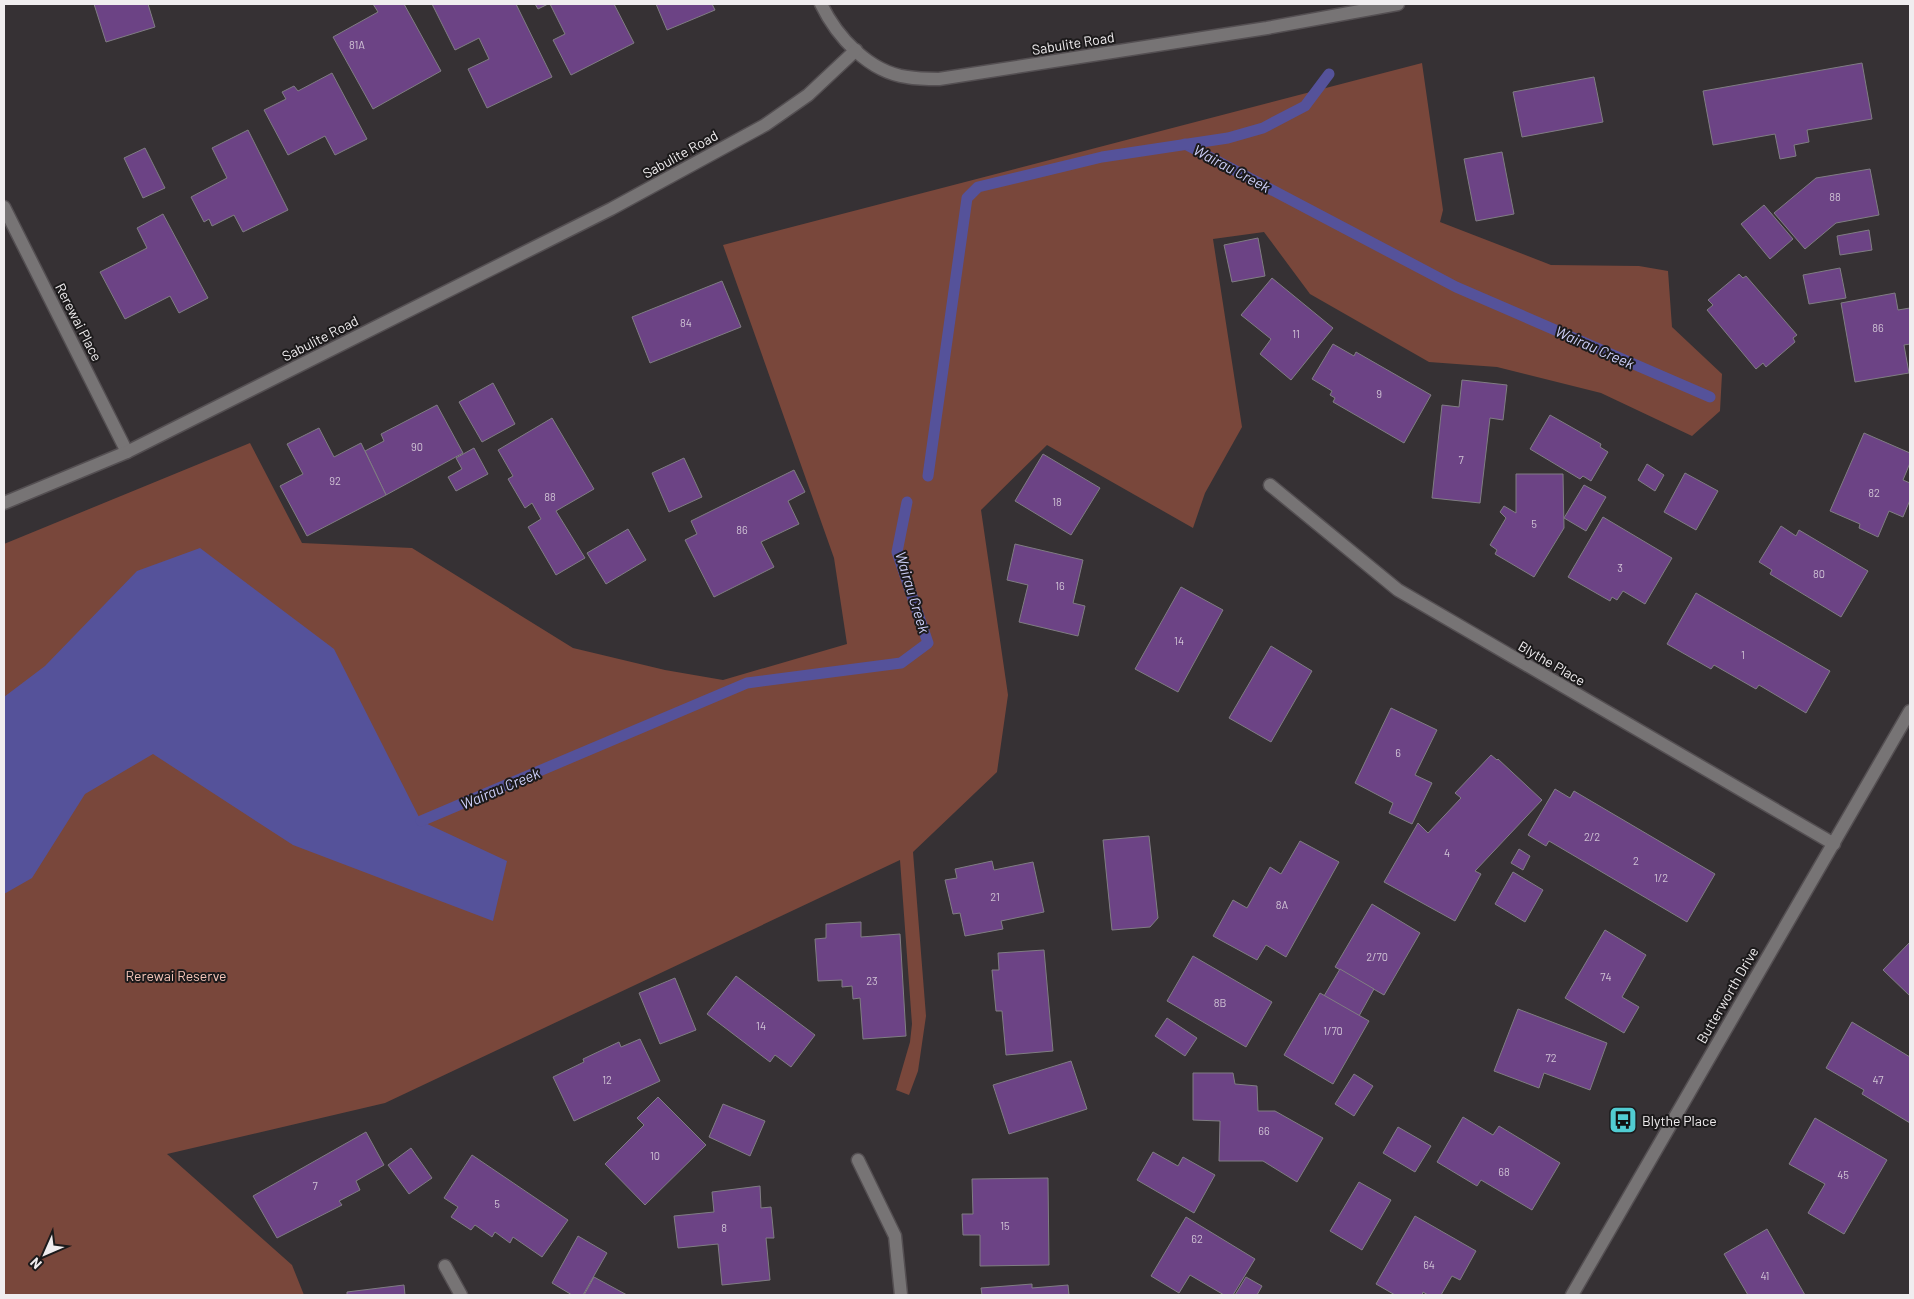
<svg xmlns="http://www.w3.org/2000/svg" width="1914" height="1299" viewBox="0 0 1914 1299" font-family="Barlow,sans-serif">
  <rect width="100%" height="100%" fill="#363134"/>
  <!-- green -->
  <polygon fill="#79473b" points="1422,63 1443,210 1440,222 1551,265 1639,266 1668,271 1672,327 1722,374 1720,411 1692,436 1601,393 1497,367 1429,362 1310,294 1264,232 1213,239 1242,427 1205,493 1193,528 1047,445 981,510 1008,695 997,772 913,852 926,1016 918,1071 909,1095 896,1090 910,1042 912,1024 900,860 385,1103 167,1154 292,1265 304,1295 4,1295 4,544 250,443 302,543 412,548 573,648 665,670 723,680 847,644 834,558 723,245"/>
  <!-- water -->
  <polygon fill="#55529a" points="200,548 334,649 421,821 507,861 493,921 293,845 153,754 85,794 32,878 4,894 4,697 45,666 137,571"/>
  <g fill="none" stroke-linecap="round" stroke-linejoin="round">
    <!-- stream -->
    <g stroke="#55529a" stroke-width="11">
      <polyline points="1185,144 1456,287 1710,397"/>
      <polyline points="928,476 967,198 978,187 1102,157 1228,138 1263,128 1305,106 1329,74"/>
      <polyline points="421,821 747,683 901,663 928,643 897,552 907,502"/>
    </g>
  </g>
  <!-- building -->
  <g fill="#6c4385" stroke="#807d83">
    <polygon points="94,4 148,4 155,27 106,42"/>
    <polygon points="373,4 404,4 441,71 373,109 333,37 378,12"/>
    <polygon points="432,4 516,4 552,77 487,108 468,69 489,59 479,38 455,50"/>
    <polygon points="535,4 548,4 538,9"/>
    <polygon points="550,4 614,4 634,43 571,75 553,40 565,34"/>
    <polygon points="656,4 712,4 715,10 667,30"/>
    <polygon points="1862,63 1872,119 1807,130 1809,142 1794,145 1796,156 1780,159 1775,134 1713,145 1703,91"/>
    <polygon points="332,73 367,139 335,155 325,136 288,155 264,110 286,99 282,92 294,86 298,91"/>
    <polygon points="1594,77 1603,122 1522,137 1513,92"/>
    <polygon points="248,130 288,210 243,232 234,215 212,226 209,219 204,222 191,197 227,178 212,148"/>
    <polygon points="145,148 165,188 143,198 124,158"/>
    <polygon points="1502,152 1514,214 1476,221 1464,159"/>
    <polygon points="1870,169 1879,215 1836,223 1805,249 1774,213 1816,178"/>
    <polygon points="1764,205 1793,239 1770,259 1741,224"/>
    <polygon points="163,214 208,298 179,313 170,296 125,319 100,272 147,248 137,228"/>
    <polygon points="1869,230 1872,250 1840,255 1837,236"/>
    <polygon points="1258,238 1265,276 1232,282 1224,245"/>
    <polygon points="1840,268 1846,298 1809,304 1803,275"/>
    <polygon points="1739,274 1743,278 1746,276 1797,335 1793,338 1795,342 1766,367 1763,363 1756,369 1707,310 1713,305 1708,300"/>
    <polygon points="1272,278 1333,328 1291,380 1260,354 1271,339 1241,315"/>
    <polygon points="722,281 741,327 650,363 632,317"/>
    <polygon points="1895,293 1898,310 1910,308 1910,344 1904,345 1909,373 1855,382 1841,303"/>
    <polygon points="1333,344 1354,356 1356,352 1431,395 1404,443 1333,402 1335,398 1330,395 1332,391 1312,379"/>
    <polygon points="1462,380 1507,385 1503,420 1490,418 1480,503 1432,498 1442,405 1459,407"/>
    <polygon points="493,383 515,424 482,442 459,402"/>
    <polygon points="437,405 463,453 386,495 365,451 384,441 381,434"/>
    <polygon points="1550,415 1601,444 1600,447 1608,452 1591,481 1583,476 1580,479 1530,449"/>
    <polygon points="552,418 594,489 556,511 585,558 556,575 528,527 541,519 532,503 525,508 508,479 513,476 498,450"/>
    <polygon points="319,428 334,457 361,443 386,495 307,536 280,486 303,474 287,444"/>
    <polygon points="1864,433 1910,453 1910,463 1903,480 1910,483 1910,500 1903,517 1889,511 1878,537 1859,528 1860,524 1830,511"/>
    <polygon points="474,448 488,474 456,491 448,477 462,469 456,458"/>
    <polygon points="1043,454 1100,488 1071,535 1015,501"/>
    <polygon points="684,458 702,497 669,512 652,473"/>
    <polygon points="1647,464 1664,475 1655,491 1638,480"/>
    <polygon points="794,470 805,492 788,501 799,524 761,542 774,567 714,597 685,540 697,534 691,521"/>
    <polygon points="1685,473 1718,491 1696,530 1664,512"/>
    <polygon points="1516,474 1563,474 1564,528 1534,577 1495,554 1497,550 1490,545 1506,518 1500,512 1504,506 1516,513"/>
    <polygon points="1584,485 1606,497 1586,531 1564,518"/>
    <polygon points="1603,517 1672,558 1645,604 1623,591 1617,600 1612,597 1610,601 1568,577"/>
    <polygon points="1781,526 1796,536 1799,530 1868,571 1841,617 1770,574 1772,570 1759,562"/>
    <polygon points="628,529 646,560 606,584 587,553"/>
    <polygon points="1015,544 1083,560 1073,603 1085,606 1078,636 1019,622 1028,585 1007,580"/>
    <polygon points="1181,587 1223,610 1178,692 1135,669"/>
    <polygon points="1696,593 1830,671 1806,713 1759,685 1756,689 1714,665 1711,669 1667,644"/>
    <polygon points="1271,646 1312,671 1271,742 1229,718"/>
    <polygon points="1391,708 1437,730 1415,775 1432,783 1412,824 1389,813 1393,803 1355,783"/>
    <polygon points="1491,755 1497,760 1498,759 1542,800 1475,871 1481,874 1455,921 1384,882 1418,823 1428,833 1461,798 1455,793"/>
    <polygon points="1555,789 1570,798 1574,791 1715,874 1687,922 1549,841 1546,846 1528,835"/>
    <polygon points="1149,836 1158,918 1150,927 1112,930 1103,840"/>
    <polygon points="1300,841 1339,862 1286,957 1266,945 1257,960 1213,936 1233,900 1247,908 1270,867 1281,874"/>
    <polygon points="1519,849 1530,856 1523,870 1511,863"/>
    <polygon points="992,861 994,870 1033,862 1044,912 1001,921 1003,929 965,936 960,913 953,914 945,880 957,878 955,869"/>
    <polygon points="1513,872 1543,890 1525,922 1495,904"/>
    <polygon points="1372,904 1420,933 1384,995 1335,967"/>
    <polygon points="861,922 861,937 900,934 906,1036 863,1039 860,998 853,999 852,986 842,987 842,980 818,981 815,939 826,938 826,924"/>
    <polygon points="1605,930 1646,955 1622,997 1639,1007 1624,1033 1565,998"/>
    <polygon points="1910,942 1910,996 1883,970"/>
    <polygon points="1044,950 1053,1051 1006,1055 1002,1011 996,1011 992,970 999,970 998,953"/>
    <polygon points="1193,956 1272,1002 1246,1047 1167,1001"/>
    <polygon points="1340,969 1374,989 1359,1016 1324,996"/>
    <polygon points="736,976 815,1035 791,1067 775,1055 770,1062 707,1014"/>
    <polygon points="675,978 696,1030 660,1044 639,993"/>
    <polygon points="1320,993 1369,1021 1333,1084 1284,1055"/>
    <polygon points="1518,1009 1607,1043 1590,1090 1544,1073 1539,1088 1494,1071"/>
    <polygon points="1167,1018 1197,1038 1185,1056 1155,1036"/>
    <polygon points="1852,1022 1910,1057 1910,1123 1862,1094 1864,1090 1826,1068"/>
    <polygon points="640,1039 660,1081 574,1121 553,1077 584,1062 583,1059 619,1042 621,1047"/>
    <polygon points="1071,1061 1087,1109 1009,1134 993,1085"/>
    <polygon points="1193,1073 1233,1073 1235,1084 1257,1086 1258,1111 1275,1111 1323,1138 1297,1182 1263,1161 1219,1161 1220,1121 1193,1120"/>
    <polygon points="1354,1074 1373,1086 1354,1116 1335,1104"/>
    <polygon points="658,1097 706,1145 645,1205 605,1164 644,1125 637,1118"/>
    <polygon points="723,1104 765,1121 750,1156 709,1137"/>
    <polygon points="1463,1117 1493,1135 1499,1126 1560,1163 1532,1210 1481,1180 1477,1186 1437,1162"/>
    <polygon points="1815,1118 1887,1160 1844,1234 1808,1213 1825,1184 1789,1164"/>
    <polygon points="1398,1127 1431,1146 1415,1172 1383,1153"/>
    <polygon points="366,1132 384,1165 356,1181 360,1190 339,1201 342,1205 277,1238 253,1196"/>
    <polygon points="411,1148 432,1178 409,1194 388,1165"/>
    <polygon points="1153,1152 1178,1166 1183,1157 1215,1175 1194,1213 1137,1180"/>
    <polygon points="472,1155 568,1220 542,1257 513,1237 510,1243 495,1232 492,1237 475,1225 471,1230 451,1217 458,1207 444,1198"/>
    <polygon points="1048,1178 1049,1265 980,1266 980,1235 963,1235 962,1214 973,1214 972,1179"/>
    <polygon points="1359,1182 1391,1200 1362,1250 1330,1231"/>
    <polygon points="760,1186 761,1208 771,1207 774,1238 766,1238 770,1280 722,1285 718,1244 678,1248 674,1216 714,1212 712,1192"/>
    <polygon points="1415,1216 1476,1251 1460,1280 1452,1276 1441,1295 1428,1295 1423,1292 1422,1295 1395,1295 1376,1284"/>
    <polygon points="1186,1217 1255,1259 1233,1295 1224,1295 1190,1275 1179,1293 1151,1276"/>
    <polygon points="1767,1229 1805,1295 1748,1295 1724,1254"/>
    <polygon points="578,1236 607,1253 583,1295 572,1295 552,1283"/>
    <polygon points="594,1277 627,1295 584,1295"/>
    <polygon points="1246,1277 1262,1286 1257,1295 1235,1295"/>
    <polygon points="1032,1284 1032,1288 1068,1285 1069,1295 982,1295 981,1288"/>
    <polygon points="404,1285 405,1295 347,1295 347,1292"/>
  </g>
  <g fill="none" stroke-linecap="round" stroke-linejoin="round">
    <defs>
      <g id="minor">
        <path d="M821,4C837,37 869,72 907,77C918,79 929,79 939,79L1267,28L1398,4"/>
        <polyline points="4,207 127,452"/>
        <polyline points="1270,485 1398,590 1834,844"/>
        <polyline points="4,503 127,452 611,209 765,125 808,95 856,50"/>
        <polyline points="858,1160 895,1236 901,1295"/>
        <polyline points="445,1266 461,1295"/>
        <polyline points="1572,1295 1910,711"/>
      </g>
    </defs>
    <!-- minor casing -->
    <use href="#minor" stroke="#544f52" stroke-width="15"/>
    <!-- minor -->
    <use href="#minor" stroke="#777475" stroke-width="12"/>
  </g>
  <!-- icons -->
  <defs>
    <symbol id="bus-square" viewBox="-11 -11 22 22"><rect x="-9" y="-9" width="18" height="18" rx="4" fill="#51ccd2" stroke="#1c1a1b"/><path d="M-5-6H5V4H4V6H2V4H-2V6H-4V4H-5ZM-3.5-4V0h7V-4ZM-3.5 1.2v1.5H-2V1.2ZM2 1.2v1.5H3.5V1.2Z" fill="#111"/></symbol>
  </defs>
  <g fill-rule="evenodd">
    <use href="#bus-square" x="1607" y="1104" width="32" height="32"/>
  </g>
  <g text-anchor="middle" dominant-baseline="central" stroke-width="4" stroke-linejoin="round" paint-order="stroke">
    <!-- number labels -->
    <g font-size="11" fill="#cfc2d4">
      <text x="357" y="44">81A</text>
      <text x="1835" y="196">88</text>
      <text x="686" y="322">84</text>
      <text x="1878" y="327">86</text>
      <text x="1296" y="333">11</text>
      <text x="1379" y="393">9</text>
      <text x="417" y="446">90</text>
      <text x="1461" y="459">7</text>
      <text x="335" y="480">92</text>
      <text x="1874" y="492">82</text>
      <text x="550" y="496">88</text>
      <text x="1057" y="501">18</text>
      <text x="1534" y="523">5</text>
      <text x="742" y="529">86</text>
      <text x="1620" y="567">3</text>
      <text x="1819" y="573">80</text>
      <text x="1060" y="585">16</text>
      <text x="1179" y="640">14</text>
      <text x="1743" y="654">1</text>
      <text x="1398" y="752">6</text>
      <text x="1592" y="836">2/2</text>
      <text x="1447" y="852">4</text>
      <text x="1636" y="860">2</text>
      <text x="1661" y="877">1/2</text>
      <text x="995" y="896">21</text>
      <text x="1282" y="904">8A</text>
      <text x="1377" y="956">2/70</text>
      <text x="1606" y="976">74</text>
      <text x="872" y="980">23</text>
      <text x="1220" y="1002">8B</text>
      <text x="761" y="1025">14</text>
      <text x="1333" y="1030">1/70</text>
      <text x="1551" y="1057">72</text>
      <text x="607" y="1079">12</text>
      <text x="1878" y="1079">47</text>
      <text x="1264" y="1130">66</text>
      <text x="655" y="1155">10</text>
      <text x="1504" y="1171">68</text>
      <text x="1843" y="1174">45</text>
      <text x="315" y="1185">7</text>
      <text x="497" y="1203">5</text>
      <text x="1005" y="1225">15</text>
      <text x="724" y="1227">8</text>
      <text x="1197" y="1238">62</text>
      <text x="1429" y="1264">64</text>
      <text x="1765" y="1275">41</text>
    </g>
    <!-- street labels -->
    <g font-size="14" fill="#f0edef" stroke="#1c1a1b">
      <text transform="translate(1073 43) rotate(-9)">Sabulite Road</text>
      <text transform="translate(680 154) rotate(-29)">Sabulite Road</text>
      <text transform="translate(79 322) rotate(63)">Rerewai Place</text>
      <text transform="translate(320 338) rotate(-27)">Sabulite Road</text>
      <text transform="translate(1552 663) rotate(30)">Blythe Place</text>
      <text transform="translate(1727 995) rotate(-60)">Butterworth Drive</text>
    </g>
    <!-- park labels -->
    <g font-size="14" fill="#f4c5b9" stroke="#1c1a1b">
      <text x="176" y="975">Rerewai Reserve</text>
    </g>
    <!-- poi labels -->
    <g font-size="14" fill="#f0edef" stroke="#1c1a1b" text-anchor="start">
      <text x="1642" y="1120">Blythe Place</text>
    </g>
    <!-- water labels -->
    <g font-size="15" font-style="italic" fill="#cccef7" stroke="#1c1a1b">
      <text transform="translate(1232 168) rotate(28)">Wairau Creek</text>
      <text transform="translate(1595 347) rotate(24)">Wairau Creek</text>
      <text transform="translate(913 592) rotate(73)">Wairau Creek</text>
      <text transform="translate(500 788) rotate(-23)">Wairau Creek</text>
    </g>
  </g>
  <!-- border -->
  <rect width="1914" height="1299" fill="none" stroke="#f0edef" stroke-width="10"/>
  <!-- north arrow -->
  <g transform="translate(45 1254) rotate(225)" stroke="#1c1a1b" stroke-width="4" paint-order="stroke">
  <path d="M0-4L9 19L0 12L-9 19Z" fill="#f0edef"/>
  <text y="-8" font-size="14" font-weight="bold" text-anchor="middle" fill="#f0edef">N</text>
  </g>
</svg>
